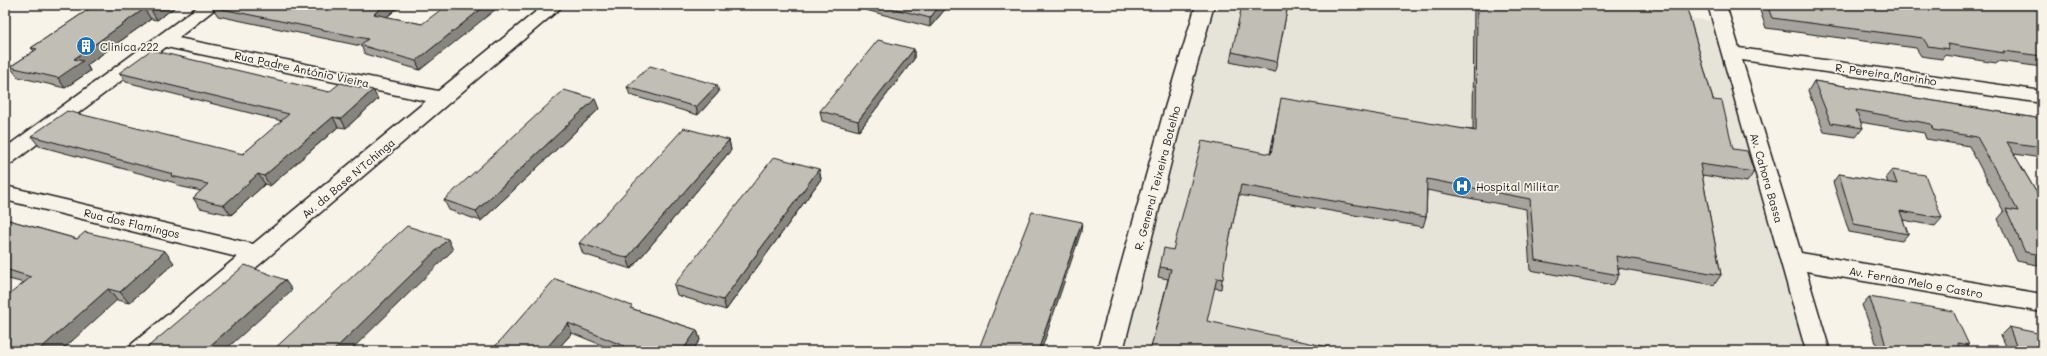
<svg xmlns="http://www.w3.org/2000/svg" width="2047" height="356" viewBox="0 0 2047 356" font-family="Mali,sans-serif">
  <rect width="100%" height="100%" fill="#f7f3e8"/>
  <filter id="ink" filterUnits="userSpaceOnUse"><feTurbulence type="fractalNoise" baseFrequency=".025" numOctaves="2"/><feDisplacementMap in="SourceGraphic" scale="8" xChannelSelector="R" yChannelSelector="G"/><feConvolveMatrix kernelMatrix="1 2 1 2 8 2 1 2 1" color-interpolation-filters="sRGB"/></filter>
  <g filter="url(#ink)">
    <!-- built -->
    <polygon fill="#e6e3d9" points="1213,5 1582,5 1712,21 1806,351 1119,351"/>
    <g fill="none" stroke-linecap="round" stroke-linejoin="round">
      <defs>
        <g id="street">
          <polygon points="200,5 220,5 178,38 438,91 544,5 564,5 158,351 129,351 132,344 237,257 5,200 5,186 253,244 426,101 166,47 12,163 5,165 5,148"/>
          <polygon points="1708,5 1726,5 1739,48 2042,91 2042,103 1742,60 1801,253 2042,294 2042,312 1806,271 1830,351 1806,351"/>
        </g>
        <polygon id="secondary" points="1196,5 1214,5 1184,111 1123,351 1097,351 1164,111"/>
      </defs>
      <!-- street casing -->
      <use href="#street" stroke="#1c1c1c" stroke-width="3"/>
      <!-- secondary casing -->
      <use href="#secondary" stroke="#1c1c1c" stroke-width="3"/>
      <!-- street -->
      <use href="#street" fill="#f7f3e8" fill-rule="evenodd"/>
      <!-- secondary -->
      <use href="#secondary" fill="#f7f3e8" fill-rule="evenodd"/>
    </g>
    <!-- wall -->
    <g fill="#a5a39c" stroke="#1c1c1c">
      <polygon points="95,5 178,5 157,20 151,19 87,65 90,71 65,88 18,77 10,67 34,51 31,48"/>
      <polygon points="215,5 401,5 387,17 422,24 420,70 365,54 361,46 218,16 212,7"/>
      <polygon points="847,5 948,5 948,6 930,27"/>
      <polygon points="1288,5 1275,72 1230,62 1232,52"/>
      <polygon points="1474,5 1686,5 1713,100 1733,149 1754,172 1747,182 1702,175 1721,275 1714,285 1618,268 1619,275 1613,285 1530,270 1526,209 1427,190 1426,217 1423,227 1239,195 1224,263 1221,289 1215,288 1150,351 1168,279 1158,277 1160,267 1173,250 1270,154 1279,108 1473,130"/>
      <polygon points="1758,5 2029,5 2042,7 2042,67 1998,61 1996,63 1945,55 1942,59 1921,56 1916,48 1766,28"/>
      <polygon points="914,49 914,59 859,131 822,121 820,111"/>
      <polygon points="119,73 329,92 378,99 346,128 338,127 270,186 265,184 231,215 200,208 193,198 201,191 178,186 176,183 39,146 31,136 243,154 282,121 126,82"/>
      <polygon points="1814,81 2042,119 2042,158 2014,154 2042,202 2042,266 2017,261 1998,219 2004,212 1969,146 1926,139 1924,133 1860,122 1863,128 1856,137 1824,132 1808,91"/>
      <polygon points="627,87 719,92 698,115 630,95"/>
      <polygon points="599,109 481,221 449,210 444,200"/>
      <polygon points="729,140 731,150 631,269 583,254 579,243"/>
      <polygon points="819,169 821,179 726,310 677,295 674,285"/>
      <polygon points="1892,170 1942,218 1935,226 1903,220 1908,234 1902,241 1849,232 1833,182 1839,174 1888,183 1886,177"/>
      <polygon points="5,219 77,239 174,263 129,303 117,300 24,283 5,278"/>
      <polygon points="555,279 633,309 697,330 700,340 692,351 616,351 572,333 556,351"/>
      <polygon points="1869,297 1969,345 1963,351 1878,351 1874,336 1862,305"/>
      <polygon points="2009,327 2042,351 2008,351 2001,335"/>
    </g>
    <!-- shaded-wall -->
    <g fill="#86857f" stroke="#1c1c1c">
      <polygon points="158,5 178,5 157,20 151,10"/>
      <polygon points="385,5 401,5 378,24 374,14"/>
      <polygon points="486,5 501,5 420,70 416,61"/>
      <polygon points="940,5 948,5 948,6 930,27 930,18"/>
      <polygon points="144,9 151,19 87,65 90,71 65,88 58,78 74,59"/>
      <polygon points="914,49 914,59 859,131 858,121"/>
      <polygon points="717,85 719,92 698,115 696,107"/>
      <polygon points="373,90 378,99 346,128 341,119"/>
      <polygon points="595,99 599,109 481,221 476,211"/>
      <polygon points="333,117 338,127 270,186 264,176"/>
      <polygon points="729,140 731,150 631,269 627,258"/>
      <polygon points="819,169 821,179 726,310 723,300"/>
      <polygon points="258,174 265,184 231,215 224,205"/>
      <polygon points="1082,222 1081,232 1041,351 1038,351"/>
      <polygon points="448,239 453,250 350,351 333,351"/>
      <polygon points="165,251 174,263 129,303 120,292"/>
      <polygon points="285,280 292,290 224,351 204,351"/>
      <polygon points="108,289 117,300 61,351 38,351"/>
      <polygon points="568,323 572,333 556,351 544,351"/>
      <polygon points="697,330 700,340 692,351 682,351"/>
    </g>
    <!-- building -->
    <g fill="#c0beb5" stroke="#1c1c1c">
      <polygon points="95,5 158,5 151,10 144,9 74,59 83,61 58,78 10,67 37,49 31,48"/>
      <polygon points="215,5 385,5 374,14 422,24 447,5 486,5 416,61 360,45 368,39 212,7"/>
      <polygon points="880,5 940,5 930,18"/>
      <polygon points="1242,5 1288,5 1277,62 1232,52"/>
      <polygon points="1477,5 1686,5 1713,100 1722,101 1733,149 1747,151 1754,172 1700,164 1721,275 1616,256 1619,275 1535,260 1530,199 1427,179 1426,217 1241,185 1225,260 1223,279 1217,278 1207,321 1347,351 1150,351 1171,269 1160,267 1164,248 1173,250 1202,141 1271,154 1281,98 1476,131"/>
      <polygon points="1767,5 2029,5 2042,7 2042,56 2003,51 2004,53 1947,44 1949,49 1928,46 1923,38 1772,18"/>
      <polygon points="878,40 914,49 858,121 820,111"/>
      <polygon points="151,50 329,92 340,83 373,90 341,119 333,117 264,176 258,174 224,205 193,198 208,184 171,176 173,174 31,136 67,111 243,154 289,114 119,73"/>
      <polygon points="650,66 717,85 696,107 627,87"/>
      <polygon points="1814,81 2042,119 2042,147 2007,142 2042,202 2042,255 2025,252 2006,209 2018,211 1977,137 1933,130 1931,124 1856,110 1863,128 1831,123"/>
      <polygon points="564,90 595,99 476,211 444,200"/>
      <polygon points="684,128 729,140 627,258 579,243"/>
      <polygon points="774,157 819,169 723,300 674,285"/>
      <polygon points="1892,170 1925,175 1942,218 1900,211 1908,234 1854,224 1839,174 1897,184"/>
      <polygon points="1032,212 1082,222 1038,351 978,351"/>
      <polygon points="5,219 77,239 85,232 165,251 120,292 108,289 38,351 5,351 5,298 31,277 5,269"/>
      <polygon points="407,226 448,239 333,351 272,351"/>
      <polygon points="245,265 285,280 204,351 143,351"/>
      <polygon points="555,279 603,295 632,306 630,308 697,330 682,351 619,351 624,346 568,323 544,351 491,351"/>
      <polygon points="1869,297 1953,311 1969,345 1958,343 1960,351 1887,351 1881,328"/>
      <polygon points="2009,327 2042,334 2042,351 2018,351"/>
    </g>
  </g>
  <!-- icons -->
  <defs>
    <symbol id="building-disc" viewBox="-11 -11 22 22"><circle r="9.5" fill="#1f6fb2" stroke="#f7f3e8"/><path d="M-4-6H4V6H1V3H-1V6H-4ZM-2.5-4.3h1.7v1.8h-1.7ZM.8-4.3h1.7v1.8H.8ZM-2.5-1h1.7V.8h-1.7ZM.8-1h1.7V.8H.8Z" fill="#fff"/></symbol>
    <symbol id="hospital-disc" viewBox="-11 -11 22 22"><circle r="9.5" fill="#1f6fb2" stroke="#f7f3e8"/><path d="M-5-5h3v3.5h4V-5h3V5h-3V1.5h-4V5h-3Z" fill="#fff"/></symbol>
  </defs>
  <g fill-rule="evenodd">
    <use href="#building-disc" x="75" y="35" width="22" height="22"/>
    <use href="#hospital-disc" x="1451" y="175" width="22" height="22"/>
  </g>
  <g text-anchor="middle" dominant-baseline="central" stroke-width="3.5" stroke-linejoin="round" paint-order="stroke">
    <!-- poi labels -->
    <g font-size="11" fill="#1c1c1c" stroke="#f7f3e8" text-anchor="start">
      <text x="100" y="46">Clinica 222</text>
      <text x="1476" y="186">Hospital Militar</text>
    </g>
    <!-- street labels -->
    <g font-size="11" fill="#1c1c1c" stroke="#f7f3e8">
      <text transform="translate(302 69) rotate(12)">Rua Padre António Vieira</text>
      <text transform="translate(1886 74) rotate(8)">R. Pereira Marinho</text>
      <text transform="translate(348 178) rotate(-40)">Av. da Base N'Tchinga</text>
      <text transform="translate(1157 178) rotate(-75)">R. General Teixeira Botelho</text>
      <text transform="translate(1767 178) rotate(74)">Av. Cahora Bassa</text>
      <text transform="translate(132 223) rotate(13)">Rua dos Flamingos</text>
      <text transform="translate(1916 282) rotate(10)">Av. Fernão Melo e Castro</text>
    </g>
  </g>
  <!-- margin -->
  <rect width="2047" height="356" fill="none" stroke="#f7f3e8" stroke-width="20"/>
  <rect x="10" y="10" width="2027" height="336" fill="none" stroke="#1c1c1c" stroke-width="1.5" filter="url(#ink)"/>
</svg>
